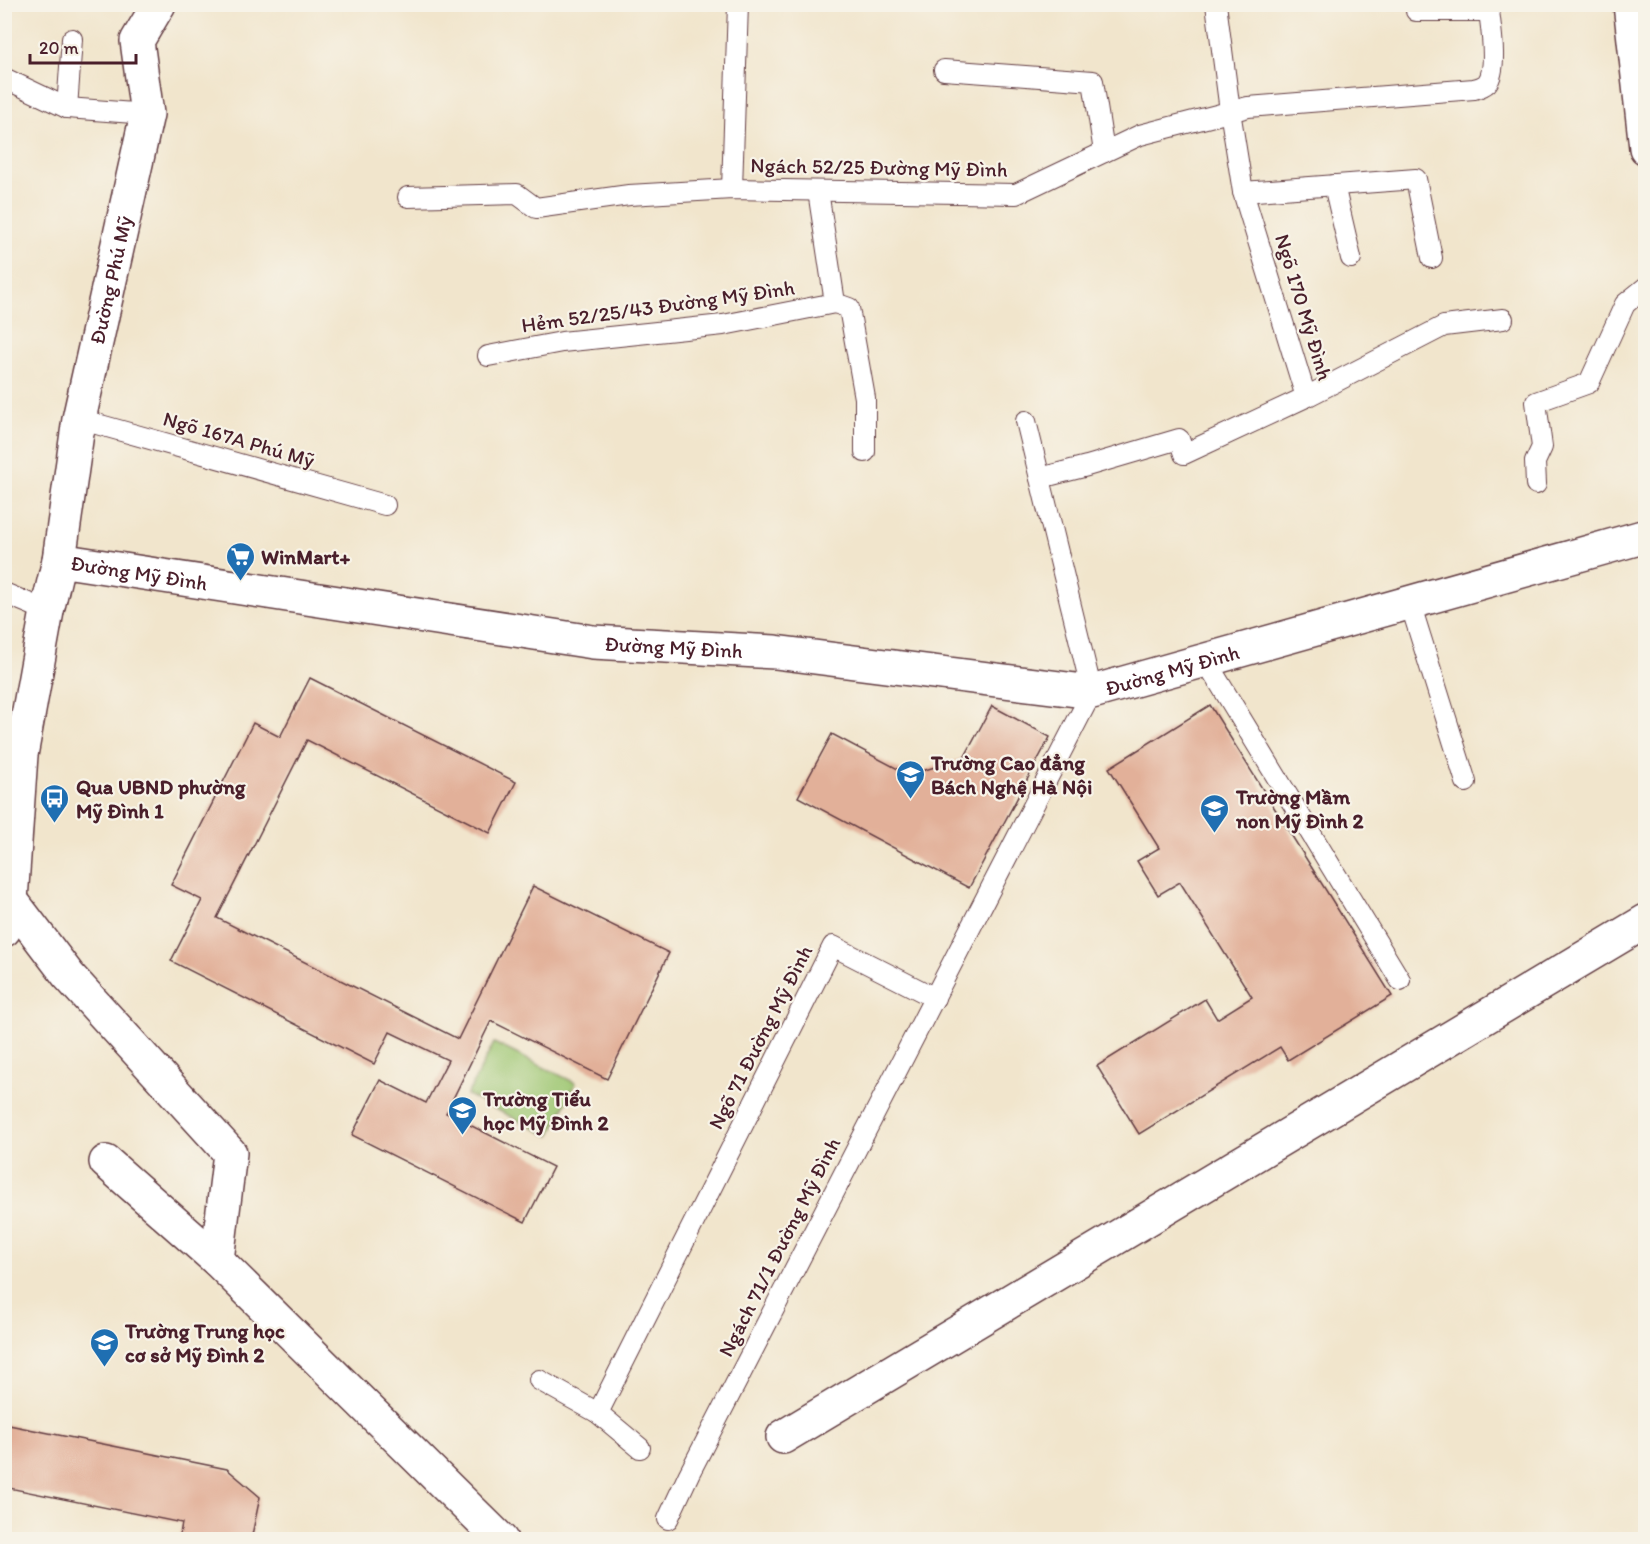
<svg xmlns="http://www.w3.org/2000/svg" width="1650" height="1544" viewBox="0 0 1650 1544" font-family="Itim,sans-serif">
  <rect width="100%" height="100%" fill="#f7f3e8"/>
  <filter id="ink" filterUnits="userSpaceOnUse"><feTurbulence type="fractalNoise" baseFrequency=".0167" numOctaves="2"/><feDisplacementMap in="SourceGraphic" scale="12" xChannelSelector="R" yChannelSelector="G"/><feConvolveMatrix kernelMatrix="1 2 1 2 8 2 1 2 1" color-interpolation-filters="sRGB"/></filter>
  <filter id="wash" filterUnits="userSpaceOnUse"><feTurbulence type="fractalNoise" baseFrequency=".008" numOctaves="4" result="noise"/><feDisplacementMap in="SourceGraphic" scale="24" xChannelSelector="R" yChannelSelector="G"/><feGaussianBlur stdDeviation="1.35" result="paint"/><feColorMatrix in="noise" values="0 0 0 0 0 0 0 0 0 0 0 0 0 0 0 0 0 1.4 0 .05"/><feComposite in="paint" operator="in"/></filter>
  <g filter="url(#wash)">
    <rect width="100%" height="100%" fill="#f1e5cc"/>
    <!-- green -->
    <polygon fill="#9dc671" stroke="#74724e" stroke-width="1.5" points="494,1043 576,1083 550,1136 467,1095"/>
    <g id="blocks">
      <!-- building -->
      <g fill="#e2b099">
        <polygon points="310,678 516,782 490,833 307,740 217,918 458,1039 533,886 669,953 607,1079 491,1021 446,1113 553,1167 525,1222 352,1135 380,1080 426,1103 448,1060 390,1032 374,1064 171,961 202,900 171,885 253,723 280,737"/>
        <polygon points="1210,705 1392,996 1288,1060 1280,1047 1139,1134 1097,1066 1205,999 1217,1019 1252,997 1180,882 1158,895 1137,861 1159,848 1109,768"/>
        <polygon points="992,706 1050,737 969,888 798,797 832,734 909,775 964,758"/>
        <polygon points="4,1424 227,1469 260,1497 251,1540 179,1540 182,1523 4,1487"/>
      </g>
    </g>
  </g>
  <g filter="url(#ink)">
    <use href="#blocks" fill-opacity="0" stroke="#633d43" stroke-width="1.5"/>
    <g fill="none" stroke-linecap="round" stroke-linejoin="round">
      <defs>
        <g id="service">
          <polyline points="944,70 1093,81 1104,152"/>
          <polyline points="4,78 67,108 147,114"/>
          <polyline points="67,108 72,39"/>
          <polyline points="1334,185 1351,258"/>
          <polyline points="732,189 738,4"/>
          <polyline points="818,191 835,303 849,308 865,398 865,452"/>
          <polyline points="1243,192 1416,179 1432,258"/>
          <path d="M408,197L517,194L536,208L629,195L732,189L1016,194L1140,135L1248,107L1474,89C1478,88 1484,86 1487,83C1498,69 1491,28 1489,11H1416"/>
          <polyline points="488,356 562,342 723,325 835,303"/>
          <polyline points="1306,397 1444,326 1503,319"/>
          <polyline points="79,419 385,505"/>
          <polyline points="1040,478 1087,466 1179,439 1184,454 1306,397 1243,192 1230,111 1216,4"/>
          <polyline points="1536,484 1535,462 1542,447 1536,402 1589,383 1625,304 1646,287"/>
          <polyline points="4,593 47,611"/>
          <polyline points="1410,603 1466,782"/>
          <polyline points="1206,661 1400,980"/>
          <polyline points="539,1380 598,1413"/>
          <polyline points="640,1448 598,1413 833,946 935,998"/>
          <polyline points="668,1519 689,1474 1092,692 1026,421"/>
        </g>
        <g id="minor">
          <path id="s1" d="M59,560L79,419L147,114L137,41L159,4"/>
          <polyline points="11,900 68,975 230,1153 217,1260"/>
          <polyline points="106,1162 217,1260 501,1540"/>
          <polyline points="783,1437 1646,921"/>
        </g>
        <g id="tertiary">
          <polyline points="1630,4 1646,148"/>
          <path id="s2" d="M4,930L11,900L21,755L47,611L59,560L593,642L775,652L1092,692L1646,536"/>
        </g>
      </defs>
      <!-- service casing -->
      <use href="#service" stroke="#633d43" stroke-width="22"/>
      <!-- minor casing -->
      <use href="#minor" stroke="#633d43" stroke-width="36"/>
      <!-- tertiary casing -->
      <use href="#tertiary" stroke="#633d43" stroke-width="36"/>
      <!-- service -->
      <use href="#service" stroke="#fff" stroke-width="20"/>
      <!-- minor -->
      <use href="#minor" stroke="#fff" stroke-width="33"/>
      <!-- tertiary -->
      <use href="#tertiary" stroke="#fff" stroke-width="33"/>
    </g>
  </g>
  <!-- icons -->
  <defs>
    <symbol id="supermarket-pin" viewBox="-11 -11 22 30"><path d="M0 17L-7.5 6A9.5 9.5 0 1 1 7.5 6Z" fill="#1f6fb2" stroke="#f7f3e8"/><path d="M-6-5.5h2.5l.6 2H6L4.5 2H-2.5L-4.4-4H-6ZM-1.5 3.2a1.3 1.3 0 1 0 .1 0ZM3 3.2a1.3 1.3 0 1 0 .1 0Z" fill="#fff"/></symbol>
    <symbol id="university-pin" viewBox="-11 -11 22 30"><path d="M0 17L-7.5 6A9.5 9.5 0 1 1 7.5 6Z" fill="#1f6fb2" stroke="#f7f3e8"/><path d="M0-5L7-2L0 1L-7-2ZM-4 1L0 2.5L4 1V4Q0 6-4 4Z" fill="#fff"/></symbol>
    <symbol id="bus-pin" viewBox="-11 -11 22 30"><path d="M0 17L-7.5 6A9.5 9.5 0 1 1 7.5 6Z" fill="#1f6fb2" stroke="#f7f3e8"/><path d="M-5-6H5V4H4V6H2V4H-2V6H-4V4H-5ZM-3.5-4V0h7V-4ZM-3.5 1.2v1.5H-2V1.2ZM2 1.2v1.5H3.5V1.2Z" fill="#fff"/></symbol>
    <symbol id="school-pin" viewBox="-11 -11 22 30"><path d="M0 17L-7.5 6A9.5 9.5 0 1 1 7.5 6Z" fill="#1f6fb2" stroke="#f7f3e8"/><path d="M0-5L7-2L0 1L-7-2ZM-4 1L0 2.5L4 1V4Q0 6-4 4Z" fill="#fff"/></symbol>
  </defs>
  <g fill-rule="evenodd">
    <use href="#supermarket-pin" x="224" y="540" width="33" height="45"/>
    <use href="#university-pin" x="894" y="758" width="33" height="45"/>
    <use href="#bus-pin" x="38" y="782" width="33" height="45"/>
    <use href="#school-pin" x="1198" y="792" width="33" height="45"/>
    <use href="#school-pin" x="446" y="1094" width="33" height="45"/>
    <use href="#school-pin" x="88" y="1326" width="33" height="45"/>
  </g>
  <g text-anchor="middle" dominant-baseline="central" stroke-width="4.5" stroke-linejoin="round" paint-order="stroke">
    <!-- street labels -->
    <g font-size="21" fill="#4a1f2b" stroke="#f7f3e8">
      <text transform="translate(879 167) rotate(1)">Ngách 52/25 Đường Mỹ Đình</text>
      <text stroke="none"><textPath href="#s1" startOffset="285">Đường Phú Mỹ</textPath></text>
      <text transform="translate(658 306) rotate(-8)">Hẻm 52/25/43 Đường Mỹ Đình</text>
      <text transform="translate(1304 307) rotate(73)">Ngõ 170 Mỹ Đình</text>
      <text transform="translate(239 439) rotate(16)">Ngõ 167A Phú Mỹ</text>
      <text stroke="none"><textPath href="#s2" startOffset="456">Đường Mỹ Đình</textPath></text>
      <text stroke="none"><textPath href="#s2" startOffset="996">Đường Mỹ Đình</textPath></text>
      <text stroke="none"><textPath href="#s2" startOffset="1500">Đường Mỹ Đình</textPath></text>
      <text transform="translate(760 1037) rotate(-63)">Ngõ 71 Đường Mỹ Đình</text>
      <text transform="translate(779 1247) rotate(-63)">Ngách 71/1 Đường Mỹ Đình</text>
    </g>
    <!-- poi labels -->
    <g font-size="21" font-weight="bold" fill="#4a1f2b" stroke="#f7f3e8" text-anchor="start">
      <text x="261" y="556">WinMart+</text>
      <text x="931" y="762">Trường Cao đẳng<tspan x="931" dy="24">Bách Nghệ Hà Nội</tspan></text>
      <text x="76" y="786">Qua UBND phường<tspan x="76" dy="24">Mỹ Đình 1</tspan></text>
      <text x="1236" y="796">Trường Mầm<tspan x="1236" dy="24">non Mỹ Đình 2</tspan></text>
      <text x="483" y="1098">Trường Tiểu<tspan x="483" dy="24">học Mỹ Đình 2</tspan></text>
      <text x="125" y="1330">Trường Trung học<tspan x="125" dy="24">cơ sở Mỹ Đình 2</tspan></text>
    </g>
  </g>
  <!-- margin -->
  <rect width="1650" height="1544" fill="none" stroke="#f7f3e8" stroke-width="24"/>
  <!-- scale -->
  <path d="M30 54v9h106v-9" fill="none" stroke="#4a1f2b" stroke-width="3"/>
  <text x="39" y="54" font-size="18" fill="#4a1f2b" stroke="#f7f3e8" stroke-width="4.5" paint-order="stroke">20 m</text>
</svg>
